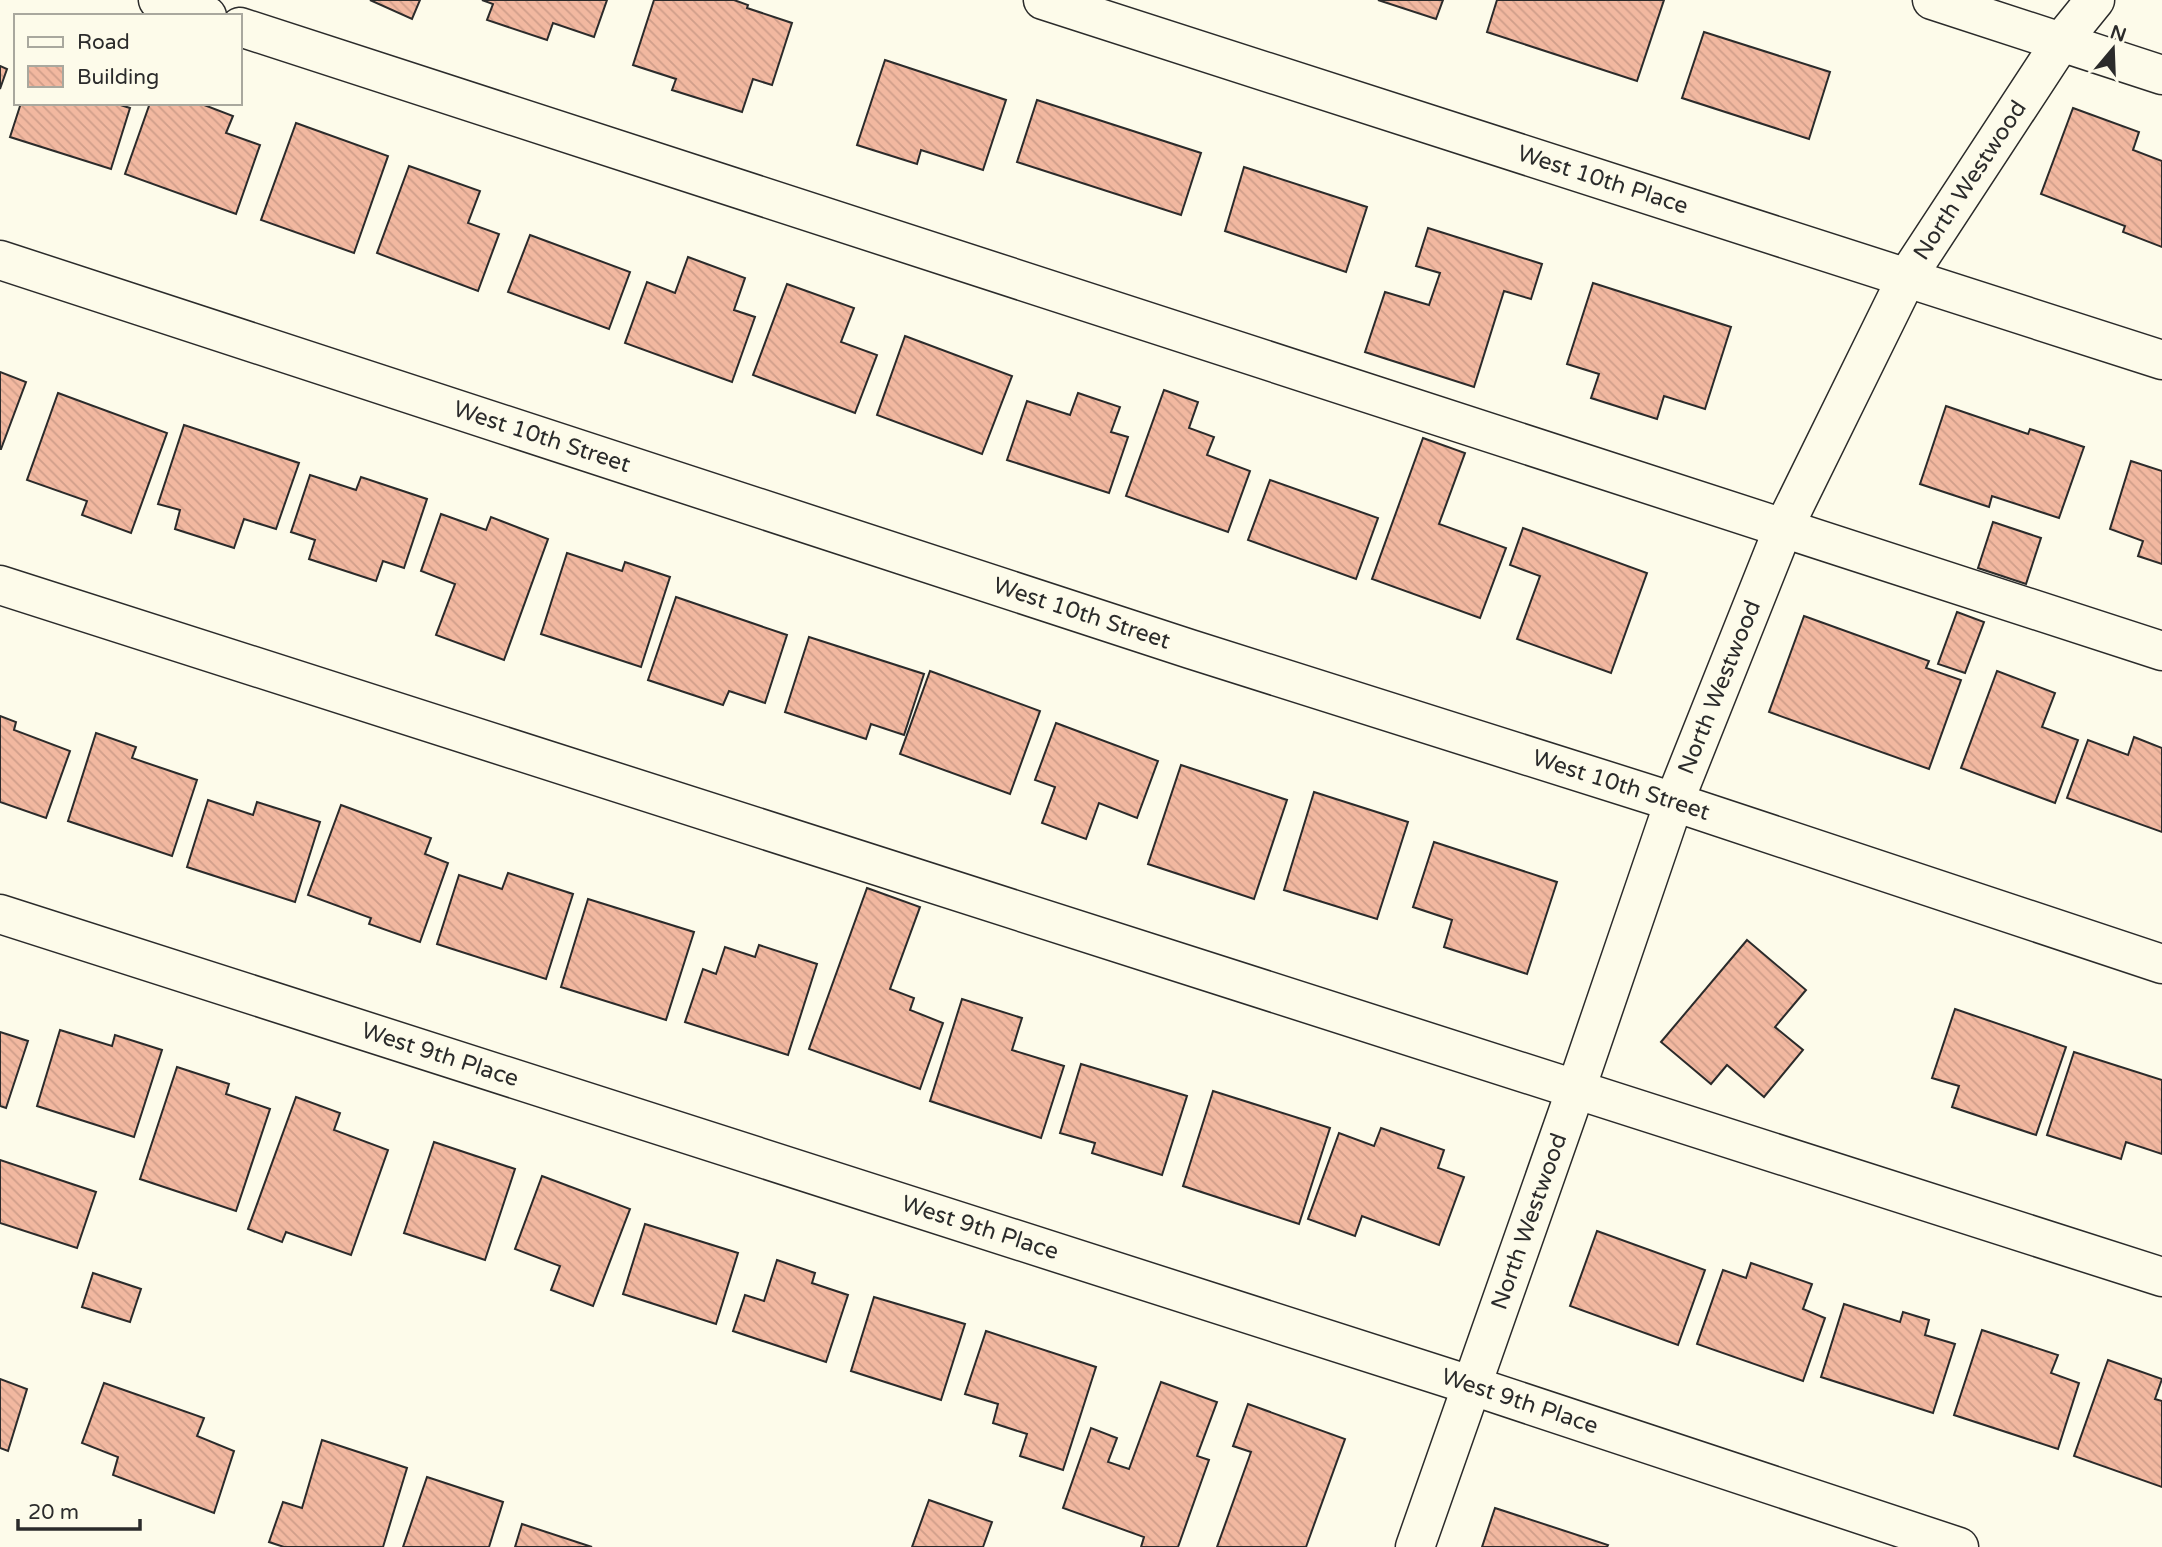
<svg xmlns="http://www.w3.org/2000/svg" width="2162" height="1547" viewBox="0 0 2162 1547" font-family="'Varela Round',sans-serif">
  <defs>
    <pattern id="building-back-hatch" width="6" height="6" patternUnits="userSpaceOnUse" patternTransform="scale(1.75)"><rect width="6" height="6" fill="#f2b8a0"/><path d="M-1 5l2 2M0 0l6 6M5-1l2 2" fill="none" stroke="#d09e8a"/></pattern>
  </defs>
  <rect width="100%" height="100%" fill="#fdfbea"/>
  <!-- building -->
  <g fill="url(#building-back-hatch)" stroke="#2b2b2b" stroke-width="2">
    <polygon points="370,0 420,0 412,19"/>
    <polygon points="482,0 607,0 594,37 553,23 547,40 487,20 493,4"/>
    <polygon points="654,0 734,0 748,5 747,8 792,23 772,85 753,79 742,112 672,90 676,79 633,65"/>
    <polygon points="1378,0 1443,0 1436,19"/>
    <polygon points="1497,0 1664,0 1637,81 1487,32"/>
    <polygon points="1704,32 1830,72 1809,139 1682,98"/>
    <polygon points="885,60 1006,100 983,170 921,150 917,164 857,145"/>
    <polygon points="0,66 7,69 0,89"/>
    <polygon points="1037,100 1201,153 1181,215 1017,162"/>
    <polygon points="21,103 114,103 130,108 111,169 10,137"/>
    <polygon points="150,103 199,103 233,116 226,133 260,145 236,214 125,174"/>
    <polygon points="2073,108 2139,132 2133,150 2162,161 2162,247 2123,232 2125,226 2041,194"/>
    <polygon points="296,123 388,156 354,253 261,220"/>
    <polygon points="409,166 480,191 468,223 499,234 478,291 377,253"/>
    <polygon points="1244,167 1367,207 1346,272 1225,231"/>
    <polygon points="1428,228 1542,264 1531,299 1504,291 1474,387 1365,352 1385,292 1429,305 1440,273 1416,266"/>
    <polygon points="530,235 630,272 609,329 508,292"/>
    <polygon points="688,257 745,278 734,310 755,317 732,382 625,343 647,282 675,293"/>
    <polygon points="1593,283 1731,327 1705,409 1664,396 1657,419 1591,398 1599,374 1567,364"/>
    <polygon points="787,284 854,308 841,342 877,355 855,413 753,375"/>
    <polygon points="905,336 1012,376 982,454 877,415"/>
    <polygon points="0,372 26,382 1,449 0,449"/>
    <polygon points="1164,390 1198,402 1189,428 1214,437 1207,455 1250,471 1228,532 1126,496"/>
    <polygon points="58,393 167,433 131,533 82,515 87,501 27,480"/>
    <polygon points="1078,393 1120,407 1111,432 1128,437 1109,493 1007,460 1027,401 1070,415"/>
    <polygon points="1946,406 2028,434 2030,429 2084,447 2059,518 1992,496 1989,507 1920,484"/>
    <polygon points="184,425 299,463 276,529 244,519 234,548 175,529 180,510 158,504"/>
    <polygon points="1423,438 1465,453 1439,524 1506,548 1480,618 1372,579"/>
    <polygon points="2131,461 2162,471 2162,564 2138,556 2143,541 2110,529"/>
    <polygon points="310,475 356,490 361,477 427,499 404,568 383,561 376,581 309,559 315,540 291,532"/>
    <polygon points="1270,480 1378,518 1356,579 1248,540"/>
    <polygon points="441,514 486,530 491,517 548,539 504,660 436,635 455,584 421,571"/>
    <polygon points="1993,522 2041,538 2026,584 1978,568"/>
    <polygon points="1523,528 1647,573 1611,673 1517,639 1540,576 1510,565"/>
    <polygon points="567,553 622,571 625,562 670,577 641,667 541,634"/>
    <polygon points="676,597 787,635 765,703 729,691 723,705 648,680"/>
    <polygon points="1957,612 1984,622 1965,673 1938,664"/>
    <polygon points="1804,616 1929,661 1926,668 1961,680 1929,769 1769,712"/>
    <polygon points="809,637 924,674 904,735 871,724 866,739 785,712"/>
    <polygon points="930,671 1040,711 1010,794 900,754"/>
    <polygon points="1997,671 2055,693 2042,727 2078,740 2055,803 1961,768"/>
    <polygon points="0,716 16,722 14,730 70,751 46,818 0,802"/>
    <polygon points="1056,723 1158,761 1137,818 1099,803 1086,839 1042,823 1055,787 1035,780"/>
    <polygon points="96,733 136,747 132,758 197,780 172,856 68,821"/>
    <polygon points="2134,737 2162,748 2162,832 2067,798 2088,740 2128,755"/>
    <polygon points="1181,765 1287,800 1254,899 1148,864"/>
    <polygon points="1314,792 1408,822 1377,919 1284,890"/>
    <polygon points="208,800 253,815 257,802 320,822 295,902 187,867"/>
    <polygon points="341,805 431,838 425,854 448,863 420,942 369,924 371,918 308,895"/>
    <polygon points="1434,842 1557,882 1527,974 1444,947 1452,920 1413,907"/>
    <polygon points="508,873 573,894 546,979 437,944 459,875 502,889"/>
    <polygon points="867,888 920,907 890,989 914,998 910,1010 943,1023 920,1089 809,1049"/>
    <polygon points="588,899 694,932 666,1020 561,987"/>
    <polygon points="1747,940 1806,990 1775,1027 1803,1050 1764,1097 1727,1065 1711,1084 1661,1042"/>
    <polygon points="759,945 817,964 788,1055 685,1022 703,969 716,974 725,947 755,957"/>
    <polygon points="962,999 1022,1018 1012,1050 1064,1066 1041,1138 930,1101"/>
    <polygon points="1955,1009 2066,1047 2036,1135 1952,1107 1959,1086 1932,1078"/>
    <polygon points="60,1030 112,1046 115,1035 162,1050 134,1137 37,1106"/>
    <polygon points="0,1032 28,1041 6,1108 0,1106"/>
    <polygon points="2074,1052 2162,1080 2162,1154 2126,1142 2121,1159 2047,1135"/>
    <polygon points="1081,1064 1187,1096 1162,1175 1092,1153 1095,1143 1060,1133"/>
    <polygon points="177,1067 229,1084 226,1094 270,1109 236,1211 140,1179"/>
    <polygon points="1213,1091 1330,1128 1299,1224 1183,1186"/>
    <polygon points="296,1097 340,1113 334,1130 388,1150 351,1255 286,1232 282,1242 248,1229"/>
    <polygon points="1381,1128 1444,1150 1438,1168 1464,1177 1439,1245 1362,1216 1355,1236 1308,1219 1339,1133 1374,1146"/>
    <polygon points="434,1142 515,1169 485,1260 404,1233"/>
    <polygon points="0,1160 96,1192 77,1248 0,1223"/>
    <polygon points="542,1176 630,1209 593,1306 551,1290 560,1266 515,1249"/>
    <polygon points="645,1224 738,1253 716,1324 623,1294"/>
    <polygon points="1597,1231 1705,1270 1678,1345 1570,1306"/>
    <polygon points="777,1260 815,1273 812,1283 848,1295 826,1362 733,1331 745,1295 764,1301"/>
    <polygon points="1751,1263 1812,1284 1803,1309 1825,1318 1803,1381 1697,1344 1723,1270 1746,1278"/>
    <polygon points="93,1273 141,1289 130,1322 82,1307"/>
    <polygon points="874,1297 965,1324 941,1400 851,1371"/>
    <polygon points="1844,1304 1900,1322 1903,1312 1929,1320 1925,1335 1955,1344 1933,1413 1821,1377"/>
    <polygon points="1982,1330 2058,1355 2051,1373 2079,1383 2058,1449 1954,1415"/>
    <polygon points="986,1331 1096,1367 1063,1470 1020,1456 1027,1434 993,1423 998,1404 965,1394"/>
    <polygon points="2108,1360 2162,1379 2155,1399 2162,1401 2162,1487 2074,1456"/>
    <polygon points="0,1379 27,1389 8,1451 0,1448"/>
    <polygon points="1161,1382 1217,1402 1197,1456 1209,1460 1178,1547 1141,1547 1144,1537 1063,1508 1091,1428 1117,1438 1108,1462 1129,1469"/>
    <polygon points="104,1383 204,1418 197,1436 234,1451 214,1513 113,1475 118,1457 82,1443"/>
    <polygon points="1248,1404 1345,1439 1306,1547 1217,1547 1251,1452 1233,1446"/>
    <polygon points="322,1440 407,1468 383,1547 284,1547 269,1542 283,1502 302,1508"/>
    <polygon points="427,1477 503,1502 489,1547 403,1547"/>
    <polygon points="929,1500 992,1522 983,1547 912,1547"/>
    <polygon points="1495,1508 1608,1545 1607,1547 1482,1547"/>
    <polygon points="522,1524 592,1547 515,1547"/>
  </g>
  <g fill="none" stroke-linecap="round" stroke-linejoin="round">
    <defs>
      <g id="minor">
        <polyline points="158,0 207,16"/>
        <path id="s1" d="M1043,0L2162,360"/>
        <polyline points="1932,0 2162,75"/>
        <polyline points="240,27 2162,651"/>
        <path id="s2" d="M0,260L1190,649L1674,802L2162,964"/>
        <polyline points="0,585 2162,1277"/>
        <path id="s3" d="M0,914L1473,1386L1959,1547"/>
        <path id="s4" d="M1415,1547L1576,1089L1674,802L1783,529L1907,277L2061,42L2095,0"/>
      </g>
    </defs>
    <!-- minor casing -->
    <use href="#minor" stroke="#2b2b2b" stroke-width="41"/>
    <!-- minor -->
    <use href="#minor" stroke="#fdfbea" stroke-width="38"/>
  </g>
  <g text-anchor="middle" dominant-baseline="central" stroke-width="5" stroke-linejoin="round" paint-order="stroke">
    <!-- street labels -->
    <g font-size="23" fill="#2b2b2b" stroke="#fdfbea">
      <text stroke="none"><textPath href="#s1" startOffset="588">West 10th Place</textPath></text>
      <text stroke="none"><textPath href="#s4" startOffset="1479">North Westwood</textPath></text>
      <text stroke="none"><textPath href="#s2" startOffset="570">West 10th Street</textPath></text>
      <text stroke="none"><textPath href="#s2" startOffset="1138">West 10th Street</textPath></text>
      <text stroke="none"><textPath href="#s4" startOffset="912">North Westwood</textPath></text>
      <text stroke="none"><textPath href="#s2" startOffset="1704">West 10th Street</textPath></text>
      <text stroke="none"><textPath href="#s3" startOffset="462">West 9th Place</textPath></text>
      <text stroke="none"><textPath href="#s4" startOffset="345">North Westwood</textPath></text>
      <text stroke="none"><textPath href="#s3" startOffset="1029">West 9th Place</textPath></text>
      <text stroke="none"><textPath href="#s3" startOffset="1596">West 9th Place</textPath></text>
    </g>
  </g>
  <!-- legend -->
  <rect x="14" y="14" width="228" height="91" fill="#fdfbea" stroke="#a9a89e" stroke-width="2"/>
  <rect x="28" y="37" width="35" height="10" fill="#fdfbea" stroke="#a9a89e" stroke-width="2"/>
  <text x="77" y="49" font-size="21" fill="#2b2b2b">Road</text>
  <rect x="28" y="66" width="35" height="21" fill="url(#building-back-hatch)" stroke="#a9a89e" stroke-width="2"/>
  <text x="77" y="84" font-size="21" fill="#2b2b2b">Building</text>
  <!-- north arrow -->
  <g transform="translate(2113 49) rotate(19)" stroke="#fdfbea" stroke-width="5" paint-order="stroke">
  <path d="M0-5L12 26L0 18L-12 26Z" fill="#2b2b2b"/>
  <text y="-10" font-size="19" font-weight="bold" text-anchor="middle" fill="#2b2b2b">N</text>
  </g>
  <!-- scale -->
  <path d="M18 1519v10h122v-10" fill="none" stroke="#2b2b2b" stroke-width="3.5"/>
  <text x="28" y="1519" font-size="21" fill="#2b2b2b" stroke="#fdfbea" stroke-width="5" paint-order="stroke">20 m</text>
</svg>
